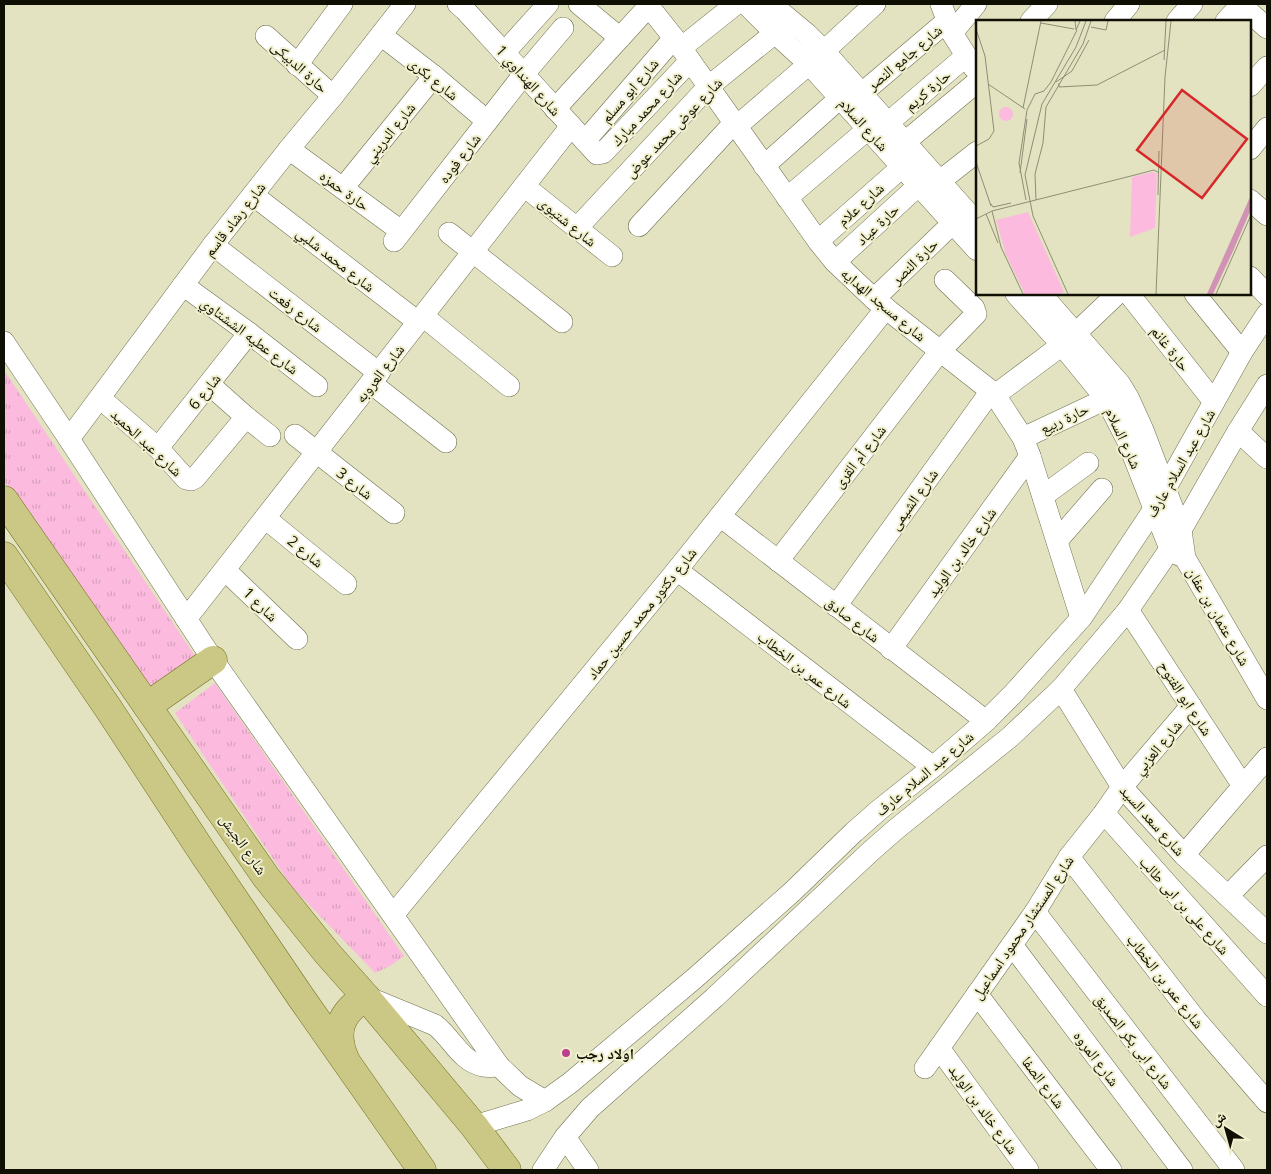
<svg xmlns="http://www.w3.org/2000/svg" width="1271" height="1174" viewBox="0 0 1271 1174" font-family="'Open Sans','Noto Naskh Arabic',sans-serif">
  <defs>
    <pattern id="park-tufts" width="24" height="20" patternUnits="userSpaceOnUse" patternTransform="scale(1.25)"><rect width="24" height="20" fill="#fcbbde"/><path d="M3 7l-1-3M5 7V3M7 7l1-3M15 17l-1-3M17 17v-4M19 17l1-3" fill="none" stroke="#d7a0bd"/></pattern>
  </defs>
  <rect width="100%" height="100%" fill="#e3e3c1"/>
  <!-- park -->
  <g fill="url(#park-tufts)">
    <polygon points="4,370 197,659 154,692 4,481"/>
    <polygon points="215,683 404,956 390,966 375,973 292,887 175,713"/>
  </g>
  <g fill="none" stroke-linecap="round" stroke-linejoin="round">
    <defs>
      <g id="minor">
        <polyline points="458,4 465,10 597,154 603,153 690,61"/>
        <polyline points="579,4 620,38"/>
        <polyline points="647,4 674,38 818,241 835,262 874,299 991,391 995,395 1023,438 1030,456 1081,618"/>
        <polyline points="746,4 775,33 809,64 977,250"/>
        <polyline points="771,4 807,34 824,51 977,223"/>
        <polyline points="941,4 952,33 974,68"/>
        <polyline points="1241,5 1267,28"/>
        <polyline points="1031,21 1047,4"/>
        <polyline points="1115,21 1129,4"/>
        <polyline points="1177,21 1192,4"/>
        <polyline points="1226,21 1242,4"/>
        <polyline points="952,33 976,4"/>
        <polyline points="381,35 434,76 487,121"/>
        <polyline points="266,36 333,96"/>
        <polyline points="681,48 736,4"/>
        <polyline points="824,51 875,4"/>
        <polyline points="504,53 548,4"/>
        <polyline points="297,65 342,4"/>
        <polyline points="1250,86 1267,67"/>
        <polyline points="861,94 947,21"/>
        <polyline points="555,109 649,6"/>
        <polyline points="888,123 966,56"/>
        <polyline points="737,126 809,64"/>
        <polyline points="585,141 674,38"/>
        <polyline points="905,142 977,82"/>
        <polyline points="289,149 401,231"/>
        <polyline points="1250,149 1267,128"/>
        <polyline points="764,166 840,98"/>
        <polyline points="940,181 977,152"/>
        <polyline points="524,186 612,256"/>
        <polyline points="343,188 434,76"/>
        <polyline points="253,195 418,322"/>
        <polyline points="787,198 868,129"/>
        <polyline points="1250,200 1267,215"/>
        <polyline points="639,226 734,123"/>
        <polyline points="577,228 708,87 775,33"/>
        <polyline points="449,233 562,322"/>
        <polyline points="394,241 524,74 563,28"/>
        <polyline points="818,241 902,167"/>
        <polyline points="213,245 379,373"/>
        <polyline points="835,262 919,185"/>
        <polyline points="1250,277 1267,295"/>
        <polyline points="183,285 249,333 317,386"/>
        <polyline points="1016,294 1062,345 1106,399 1127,440 1170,549 1179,555"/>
        <polyline points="1041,294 1120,384 1129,399 1143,430 1181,530 1185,558 1267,699"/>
        <polyline points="1129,294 1214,402"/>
        <polyline points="1195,294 1242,352"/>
        <polyline points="874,299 953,223"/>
        <polyline points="423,316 509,386"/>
        <polyline points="1076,333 1117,294"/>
        <polyline points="4,342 69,439 213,660 499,1066 520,1086 545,1101"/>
        <polyline points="371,383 446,442"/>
        <polyline points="209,384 246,417 270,436"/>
        <polyline points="995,395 1062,345"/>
        <polyline points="100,398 158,448 186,479 191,480 195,478 246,417"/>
        <polyline points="1238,431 1267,458"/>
        <polyline points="295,435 394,513"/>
        <polyline points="1023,438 1106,399"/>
        <polyline points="69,439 213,245 289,149 333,96 405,4"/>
        <polyline points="158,448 249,333"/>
        <polyline points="1043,496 1088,463"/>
        <polyline points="720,516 986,721"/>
        <polyline points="265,518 346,584"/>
        <polyline points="1057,541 1102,489"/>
        <polyline points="778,561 940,351 976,314 974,308 945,280"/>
        <polyline points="225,570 297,639"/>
        <polyline points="677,570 933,767"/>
        <polyline points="836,606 991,391"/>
        <polyline points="1128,610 1243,786"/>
        <polyline points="186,619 571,126"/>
        <polyline points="891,649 1030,456"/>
        <polyline points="1061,689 1122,787 1184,855 1267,933"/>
        <polyline points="1104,813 1267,996"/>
        <polyline points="1184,855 1267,758"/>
        <polyline points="1069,857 1196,1020 1267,1102"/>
        <polyline points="1228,896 1267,856"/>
        <polyline points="1035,912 1234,1170"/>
        <polyline points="393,915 677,570 886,308"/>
        <polyline points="1012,945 1182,1170"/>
        <polyline points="977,994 1111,1170"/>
        <path d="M367,997L435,1025C452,1038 460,1061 483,1066C488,1067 494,1066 499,1066"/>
        <polyline points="939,1048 1028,1170"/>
        <polyline points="925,1068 1035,912 1069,857 1104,813 1122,787 1191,706"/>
        <polyline points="474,1126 527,1110 545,1101 570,1083 695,978 792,892 854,832 879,810 933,767 986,721 1013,694 1082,617 1154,509 1242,352 1267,314"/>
        <polyline points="565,1137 588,1170"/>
        <polyline points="543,1170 565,1137 590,1108 714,998 871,851 895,830 1010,737 1061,689 1128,610 1170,549 1238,431 1267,385"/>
      </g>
      <g id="major">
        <polyline points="4,500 266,877 327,953 366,997 474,1126 507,1170"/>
        <polyline points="4,556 108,708 203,853 300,996 422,1170"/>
        <polyline points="147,706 213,660"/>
        <path d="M345,1059C333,1031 341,1012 366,997"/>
      </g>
    </defs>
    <!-- minor casing -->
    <use href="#minor" stroke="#717152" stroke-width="22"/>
    <!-- major casing -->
    <use href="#major" stroke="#737023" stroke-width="29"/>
    <!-- minor -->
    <use href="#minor" stroke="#fff" stroke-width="21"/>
    <!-- major -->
    <use href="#major" stroke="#cbc885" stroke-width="28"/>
  </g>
  <!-- markers -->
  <circle fill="#bc408f" stroke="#f1f0ce" stroke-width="2" cx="566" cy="1053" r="5"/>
  <g text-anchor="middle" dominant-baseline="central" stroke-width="4" stroke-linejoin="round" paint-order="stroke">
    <!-- street labels -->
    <g font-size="15" fill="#100f04" stroke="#f1f0ce">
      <text transform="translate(904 57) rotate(-40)">شارع جامع النصر</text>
      <text transform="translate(300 66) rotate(42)">حارة الدبيكى</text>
      <text transform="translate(434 78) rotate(39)">شارع بكرى</text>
      <text transform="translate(529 80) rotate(48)">شارع الهنداوي 1</text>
      <text transform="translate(629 90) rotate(-49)">شارع ابو مسلم</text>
      <text transform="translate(927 90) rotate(-40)">حارة كريم</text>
      <text transform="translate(646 108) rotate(-47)">شارع محمد مبارك</text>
      <text transform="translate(864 124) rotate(48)">شارع السلام</text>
      <text transform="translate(673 127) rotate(-46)">شارع عوض محمد عوض</text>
      <text transform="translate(389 132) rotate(-51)">شارع الدريني</text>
      <text transform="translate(459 158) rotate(-52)">شارع فوده</text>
      <text transform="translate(345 190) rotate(36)">حارة حمزه</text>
      <text transform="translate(860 204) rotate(-42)">شارع علام</text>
      <text transform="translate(234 219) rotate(-52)">شارع رشاد قاسم</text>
      <text transform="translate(568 221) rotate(39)">شارع شتيوى</text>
      <text transform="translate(877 224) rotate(-43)">حارة عياد</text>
      <text transform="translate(336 259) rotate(38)">شارع محمد شلبي</text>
      <text transform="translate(914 261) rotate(-44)">حارة النصر</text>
      <text transform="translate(884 304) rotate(40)">شارع مسجد الهدايه</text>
      <text transform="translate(296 309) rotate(38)">شارع رفعت</text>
      <text transform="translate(250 335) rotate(37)">شارع عطيه الششتاوي</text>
      <text transform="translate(1171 348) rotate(52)">حارة غانم</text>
      <text transform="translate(379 373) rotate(-52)">شارع العروبه</text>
      <text transform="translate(204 391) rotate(-51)">شارع 6</text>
      <text transform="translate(1064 418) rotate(-25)">حارة ربيع</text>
      <text transform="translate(1124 438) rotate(65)">شارع السلام</text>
      <text transform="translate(147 442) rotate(43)">شارع عبد الحميد</text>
      <text transform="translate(859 456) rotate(-52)">شارع أم القرى</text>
      <text transform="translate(1180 463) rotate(-60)">شارع عبد السلام عارف</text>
      <text transform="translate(355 483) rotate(38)">شارع 3</text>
      <text transform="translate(913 499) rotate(-54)">شارع الشيمى</text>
      <text transform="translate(306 551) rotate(39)">شارع 2</text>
      <text transform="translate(961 552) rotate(-54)">شارع خالد بن الوليد</text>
      <text transform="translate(261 604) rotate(44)">شارع 1</text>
      <text transform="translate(641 613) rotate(-51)">شارع دكتور محمد حسين حماد</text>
      <text transform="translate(1219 616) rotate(60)">شارع عثمان بن عفان</text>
      <text transform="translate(853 619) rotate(38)">شارع صادق</text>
      <text transform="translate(805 669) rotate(38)">شارع عمر بن الخطاب</text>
      <text transform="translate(1186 698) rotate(57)">شارع ابو الفتوح</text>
      <text transform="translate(1157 747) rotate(-50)">شارع العزبي</text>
      <text transform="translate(924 773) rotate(-40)">شارع عبد السلام عارف</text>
      <text transform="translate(1153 820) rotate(48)">شارع سعد السيد</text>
      <text transform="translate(244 844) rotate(55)">شارع الجيش</text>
      <text transform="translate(1185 905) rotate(48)">شارع على بن ابى طالب</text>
      <text transform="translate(1022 927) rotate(-56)">شارع المستشار محمود اسماعيل</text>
      <text transform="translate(1166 981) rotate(52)">شارع عمر بن الخطاب</text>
      <text transform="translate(1134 1041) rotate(52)">شارع ابى بكر الصديق</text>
      <text transform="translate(1097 1058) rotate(53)">شارع المروه</text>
      <text transform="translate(1044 1082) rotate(53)">شارع الصفا</text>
      <text transform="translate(984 1109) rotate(54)">شارع خالد بن الوليد</text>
    </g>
    <!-- poi labels -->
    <g font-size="15" font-weight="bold" fill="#100f04" stroke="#f1f0ce" text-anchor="start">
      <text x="576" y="1053">اولاد رجب</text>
    </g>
  </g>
  <!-- overview -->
  <g transform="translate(976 20)">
    <rect width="275" height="275" fill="#e3e3c1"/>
    <path d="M52,192L88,272L82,274H49L30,235L20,200Z" fill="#fcbbde"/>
    <path d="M23 94a7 7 0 1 1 14 0a7 7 0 1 1-14 0ZM177,152L181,154L179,208L154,217L156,157Z" fill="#fcbbde"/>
    <path d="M275,175V189L257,231L237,274H231Z" fill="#d292b6"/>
    <path fill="none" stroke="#8f8e75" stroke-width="1" d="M99,1L100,10L104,1M65,3L98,9M115,7L130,10L132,1M0,9L9,36L18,111L13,119L0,126M188,40L190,1M80,62L96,51L113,20M83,63V67L121,65L189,30M12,64L49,89M47,88L65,1M0,142L15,186M44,153L51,99M182,175L183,131M50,180L43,143L51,90L59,74L68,71L75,62L101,10M60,180L59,154L67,123L70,87L107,24L115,1M15,184L17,187L35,183M16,191L25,227L47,274M10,194L22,223M0,199L16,191L155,156L178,150L183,153M92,274L57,196L49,155L66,84L100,27L110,1M180,274L189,57L195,1M240,274L275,195"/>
    <path fill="#d62828" fill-opacity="0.15" stroke="#d62828" stroke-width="2.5" d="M206,70L271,119L226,178L161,130Z"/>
    <rect width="275" height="275" fill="none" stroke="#100f04" stroke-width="2.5"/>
  </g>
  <!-- border -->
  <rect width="1271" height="1174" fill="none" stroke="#100f04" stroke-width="10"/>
  <!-- north arrow -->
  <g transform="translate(1226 1129) rotate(323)" stroke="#f1f0ce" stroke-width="4" paint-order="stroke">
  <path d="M0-4L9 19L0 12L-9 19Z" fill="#100f04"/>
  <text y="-8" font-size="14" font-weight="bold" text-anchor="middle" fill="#100f04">ش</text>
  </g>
</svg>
